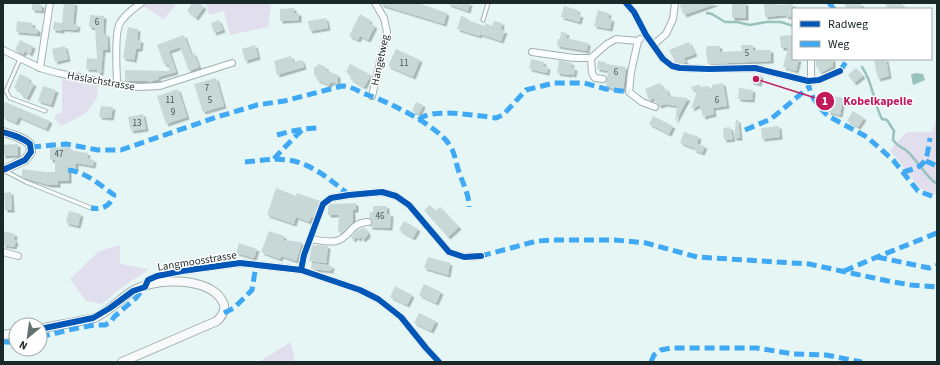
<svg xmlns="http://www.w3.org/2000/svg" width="940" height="365" viewBox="0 0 940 365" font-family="'Source Sans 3',sans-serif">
  <defs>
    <filter id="shadow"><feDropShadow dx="2.5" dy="2.5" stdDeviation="0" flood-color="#0004"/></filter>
  </defs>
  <rect width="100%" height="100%" fill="#e5f6f5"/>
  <!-- green -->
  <g fill="#e1deed">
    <polygon points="145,3 175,3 175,6 164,19 143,6"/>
    <polygon points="205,3 271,3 268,27 230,35 224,11 210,15"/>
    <polygon points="62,79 98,86 97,98 85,114 63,125 61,125 54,118 57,113 60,114 62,112"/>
    <polygon points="937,117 937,195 920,188 890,150 907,132 932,132"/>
    <polygon points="120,245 120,264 149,269 118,290 102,304 86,301 70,279 99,251"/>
    <polygon points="291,342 295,362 259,362"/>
  </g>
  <!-- water -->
  <polygon fill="#99c1bd" points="915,73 923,74 925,80 913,85 911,75"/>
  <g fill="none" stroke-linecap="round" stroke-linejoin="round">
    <!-- stream -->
    <g stroke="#99c1bd" stroke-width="2.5">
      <polyline points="707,13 712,14 725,22 737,22 750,25 766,22 781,22 793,26"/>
      <path d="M862,67C873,82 873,102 882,119L887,120L894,131L893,140C899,148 901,146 907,151C918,161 925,176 937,184"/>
    </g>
  </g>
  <!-- building -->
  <g fill="#c8d8d7" filter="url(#shadow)">
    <polygon points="32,3 42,5 42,11 32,10"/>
    <polygon points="64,3 75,3 73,24 78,25 77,30 62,29 62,31 53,30 54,22 62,23"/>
    <polygon points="192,3 199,3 204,7 196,18 187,11"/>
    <polygon points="380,3 418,3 447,13 444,24 382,5"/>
    <polygon points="449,3 470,3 468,11 448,4"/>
    <polygon points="679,3 715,3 715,4 684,15"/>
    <rect x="732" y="3" width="14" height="15"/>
    <polygon points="764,3 775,3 776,5 793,4 793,16 786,17 786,15 765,17"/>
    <polygon points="843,3 860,3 862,6 859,9 848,9"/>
    <polygon points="884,3 901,3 906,9 889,9"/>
    <polygon points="564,6 578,10 577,14 581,15 579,22 561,17"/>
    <polygon points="294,8 294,13 299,13 299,20 280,21 280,9"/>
    <polygon points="598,10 609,13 608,18 612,19 610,29 594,26"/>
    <polygon points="360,14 370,20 369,23 375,26 368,40 360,36 358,40 349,36"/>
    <polygon points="90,15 104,16 103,34 107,34 108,50 103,50 101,73 98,73 97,70 86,69 87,58 97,59 95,28 89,27"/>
    <polygon points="461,16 467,18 467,20 485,26 485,23 492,26 494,21 502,23 501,30 505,31 501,41 480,34 479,36 457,29"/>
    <polygon points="326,18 328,28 310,31 308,21"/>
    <polygon points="219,20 223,30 214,33 211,23"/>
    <polygon points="17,21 33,23 32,28 38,29 38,34 16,32"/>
    <polygon points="128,27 138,29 137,40 141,40 140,49 136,49 134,60 123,58"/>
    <polygon points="561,32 567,33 566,38 588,43 587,51 557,46 558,39 560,39"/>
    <polygon points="184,35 191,54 194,53 199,67 189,71 180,47 169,51 176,72 158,77 159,79 149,82 148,80 143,81 125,81 125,70 169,71 169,65 164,64 157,45"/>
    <polygon points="793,35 793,59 799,59 796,71 783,67 788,48 781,48 780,36"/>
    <polygon points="20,40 33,46 30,54 25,51 23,54 15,50"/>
    <polygon points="689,42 695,54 684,58 686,62 682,64 675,62 669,50"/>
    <polygon points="255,45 258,57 245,61 242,49"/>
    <polygon points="741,45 753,45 753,50 771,50 771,61 708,64 706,53 707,46 720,46 720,52 742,51"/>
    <polygon points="65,46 68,59 55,62 52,49"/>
    <polygon points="396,49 420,60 413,77 388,66"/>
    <polygon points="291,56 293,62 302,60 304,67 277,75 274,61"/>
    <polygon points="531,59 544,62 543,66 548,67 547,73 529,69"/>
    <polygon points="816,59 833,59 833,66 820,73 817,66 816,67"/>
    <polygon points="881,59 886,59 889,76 878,79 874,61"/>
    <polygon points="559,60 572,63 571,67 575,68 574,75 570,74 569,75 557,73"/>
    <polygon points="598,61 606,62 606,64 626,67 623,90 606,87 608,71 597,69"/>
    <polygon points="319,64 326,67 327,71 338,75 338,84 332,82 329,85 317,80 316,76 314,75 314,68"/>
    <polygon points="350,64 371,75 364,87 350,79 352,76 346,72"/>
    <polygon points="856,68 863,76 854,83 848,75"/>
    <polygon points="20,74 29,78 28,81 34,84 27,98 20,94 21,91 14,88"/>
    <polygon points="753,74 761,75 759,84 751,82"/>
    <polygon points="216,78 224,106 203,112 194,84"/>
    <polygon points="660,83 663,90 666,88 669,96 688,98 675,122 677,106 665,104 659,106 654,98 649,100 645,89"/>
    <polygon points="723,83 727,106 713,108 714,114 703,117 700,105 691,109 697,91 690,88 699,84 700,87 709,86 711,90 712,89 712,85"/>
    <polygon points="43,86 56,90 51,105 38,101"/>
    <polygon points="739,88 753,90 752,100 738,99"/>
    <polygon points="178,89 187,117 166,124 157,96"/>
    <polygon points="820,93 843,98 840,115 828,112 830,105 818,103"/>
    <polygon points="5,102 50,121 46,129 19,117 16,123 3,117 3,106"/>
    <polygon points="416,102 423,105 419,114 412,111"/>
    <polygon points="101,106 113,107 111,118 99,117"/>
    <polygon points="853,111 864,118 858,127 847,121"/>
    <polygon points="143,114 146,129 131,131 128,117"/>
    <polygon points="653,116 673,126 669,134 649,124"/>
    <polygon points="736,120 738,120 740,138 734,138"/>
    <polygon points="779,126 780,137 762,139 761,128"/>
    <polygon points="730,127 733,139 724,140 723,128"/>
    <polygon points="684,132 699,137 697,144 705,146 702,153 694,150 694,148 680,143"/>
    <polygon points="18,144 18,155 3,156 3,145"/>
    <polygon points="70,147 70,150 88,153 87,158 94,160 93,166 76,163 76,169 69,170 69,181 58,181 58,185 49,185 28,179 22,177 22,169 46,172 55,172 55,160 50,160 50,148"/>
    <polygon points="276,188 296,196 297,193 320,201 313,218 311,217 309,222 296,217 294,224 267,215"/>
    <polygon points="11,192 12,210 5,210 4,193"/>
    <polygon points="356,203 356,210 353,210 353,222 341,234 340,232 338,232 339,215 328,215 328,206 331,204"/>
    <polygon points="430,205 435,211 440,207 459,227 448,237 424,210"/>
    <polygon points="373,206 387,206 387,214 391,214 390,228 369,227 372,223 372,220 369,218 370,212 373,212"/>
    <polygon points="69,211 81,214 78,226 66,223"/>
    <polygon points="404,221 418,229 413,238 399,230"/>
    <polygon points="364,227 368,233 368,235 363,240 361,237 358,239 356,237 353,240 351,237 357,231"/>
    <polygon points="3,231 15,234 14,240 16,241 14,247 3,245"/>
    <polygon points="269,231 284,236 284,240 302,242 296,261 281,256 280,259 261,252"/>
    <polygon points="239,243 257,249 254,258 236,253"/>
    <polygon points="312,245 328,246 326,263 309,261"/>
    <polygon points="428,257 450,263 448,275 424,268"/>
    <polygon points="312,263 332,266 331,271 311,269"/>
    <polygon points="424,284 441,292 436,303 419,295"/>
    <polygon points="395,286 412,295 407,305 390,297"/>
    <polygon points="419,313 436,321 431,331 414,323"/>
  </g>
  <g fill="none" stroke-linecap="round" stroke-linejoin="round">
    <defs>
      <g id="lane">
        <polyline points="483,20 488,3"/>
        <polyline points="20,59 6,91 10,98 45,111"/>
        <polyline points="5,171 26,182 91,208"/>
      </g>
      <g id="street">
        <polyline points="626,3 634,12 646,35 663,59 672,66 680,68 709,69 755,68 808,81 819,80 840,71"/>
        <polyline points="640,39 638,41 631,72 629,92 642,102 655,107"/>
        <polyline points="653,45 666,34 673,19 675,3"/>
        <polyline points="3,50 40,68 58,73 101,82 138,87 160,86 232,63"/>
        <polyline points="532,52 574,58 591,58 607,44 616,39 638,41"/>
        <polyline points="591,58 592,73 595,78 603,79"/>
        <polyline points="811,59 811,81"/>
        <polyline points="40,68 50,3"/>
        <path d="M117,85C117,69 114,39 119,25C123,16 133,9 141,3"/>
        <polyline points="372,96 387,32 384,18 375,3"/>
        <path d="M310,239C318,240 328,243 336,241C350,238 351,222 368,222"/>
        <polyline points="3,252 18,256"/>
        <polyline points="301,270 304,255 323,204 331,198 349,195 382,192 396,196 409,205 449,252 464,257 481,256"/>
        <polyline points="145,287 148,280 157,276 182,271 240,263 301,270 360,290 378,299 401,317 426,348 439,362"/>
      </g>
      <g id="secondary">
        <path d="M3,132C13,135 22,137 30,144L31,152L25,160L3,170"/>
        <path d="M40,329C52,326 64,324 76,322C82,320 88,320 94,318C108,312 119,300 131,292C153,278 199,277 218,295C227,305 226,312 217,321L122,362"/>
        <polyline points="3,335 16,333"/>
      </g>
    </defs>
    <!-- lane casing -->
    <use href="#lane" stroke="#a2b1b0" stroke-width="5"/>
    <!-- street casing -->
    <use href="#street" stroke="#a2b1b0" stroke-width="8"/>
    <!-- secondary casing -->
    <use href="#secondary" stroke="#a2b1b0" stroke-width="10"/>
    <!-- lane -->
    <use href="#lane" stroke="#fbfefe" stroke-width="3"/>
    <!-- street -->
    <use href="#street" stroke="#fbfefe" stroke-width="6"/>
    <!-- secondary -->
    <use href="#secondary" stroke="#f7f9fa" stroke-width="8"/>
    <!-- quiet -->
    <g stroke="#3fa9f5" stroke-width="5" stroke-dasharray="10 5" stroke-linecap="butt">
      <polyline points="829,3 834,9"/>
      <polyline points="840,71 848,59"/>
      <path d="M808,81C809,94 818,107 828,116L867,137L893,160L918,191L937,198"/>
      <path d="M419,120C430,107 479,116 496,118L503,115L526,90L554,83H584L606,89L629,92"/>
      <polyline points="745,130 771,119 808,88"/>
      <polyline points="277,135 288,132 303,129"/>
      <path d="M31,147L66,144L98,150H121L217,117L257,105L284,101L342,86C352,86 359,92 368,95C389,102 436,125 449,144C455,153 455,159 458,169C462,182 469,193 469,207"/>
      <polyline points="274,159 281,151 303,129 317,128"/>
      <polyline points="926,161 937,166"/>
      <path d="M245,162C258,161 274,158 288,160C311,163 331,180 349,195"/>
      <path d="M68,170C86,172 100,185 114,195C110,206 103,210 91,208"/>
      <path d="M903,172C928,166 926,161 930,138"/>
      <polyline points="481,256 537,241 553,240 615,240 646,243 697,257 809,264 888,281 911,285 937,287"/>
      <polyline points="877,257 929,268 936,265"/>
      <polyline points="844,271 877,257 937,233"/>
      <polyline points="224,313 234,308 252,290 256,265"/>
      <polyline points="40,337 73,329 94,325 105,325 111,322 114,317 136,298 143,289"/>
      <polyline points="3,342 16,342"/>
      <polyline points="651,362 654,355 661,350 671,348 756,348 794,354 826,355 862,362"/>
    </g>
    <defs>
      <g id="cycleway">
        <polyline points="626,3 634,12 646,35 663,59 672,66 680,68 709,69 755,68 808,81 819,80 840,71"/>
        <path d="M3,132C13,135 22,137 30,144L31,152L25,160L3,170"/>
        <polyline points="301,270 304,255 323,204 331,198 349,195 382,192 396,196 409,205 449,252 464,257 481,256"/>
        <polyline points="40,329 93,318 110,308 133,291 145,287 148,280 157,276 182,271 240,263 301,270 360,290 378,299 401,317 426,348 439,362"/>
      </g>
    </defs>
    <!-- cycleway casing -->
    <use href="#cycleway" stroke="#fff" stroke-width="8"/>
    <!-- cycleway -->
    <use href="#cycleway" stroke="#0057b8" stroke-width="6"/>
  </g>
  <g text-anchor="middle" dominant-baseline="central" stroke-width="3" stroke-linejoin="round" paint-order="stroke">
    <!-- number labels -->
    <g font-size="9" fill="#455553">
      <text x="97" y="22">6</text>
      <text x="747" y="53">5</text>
      <text x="404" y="63">11</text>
      <text x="616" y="72">6</text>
      <text x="207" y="88">7</text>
      <text x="170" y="100">11</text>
      <text x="210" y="100">5</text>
      <text x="717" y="100">6</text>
      <text x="173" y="112">9</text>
      <text x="137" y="123">13</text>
      <text x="59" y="154">47</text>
      <text x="380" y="216">46</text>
    </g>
    <!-- street labels -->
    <g font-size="11" fill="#192927" stroke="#fff">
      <text transform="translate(380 60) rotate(-78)">Hangetweg</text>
      <text transform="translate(101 81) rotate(10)">Haslachstrasse</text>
      <text transform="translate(197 261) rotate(-9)">Langmoosstrasse</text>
    </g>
  </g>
  <!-- callouts -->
  <path fill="none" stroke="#c2185b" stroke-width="1.5" d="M756 79L825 101"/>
  <g fill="#c2185b" stroke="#fff" stroke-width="1.5">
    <circle cx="756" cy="79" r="4"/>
    <circle cx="825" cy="101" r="10"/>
  </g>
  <g font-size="12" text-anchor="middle" font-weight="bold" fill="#fff">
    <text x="825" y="105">1</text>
  </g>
  <g font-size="12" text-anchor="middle" font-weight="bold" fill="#c2185b" stroke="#fff" stroke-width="3" stroke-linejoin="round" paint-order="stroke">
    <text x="878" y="105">Kobelkapelle</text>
  </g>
  <!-- border -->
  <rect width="940" height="365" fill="none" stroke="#192927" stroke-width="8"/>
  <!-- legend -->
  <rect x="792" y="8" width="140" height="52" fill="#ffffff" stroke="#a3a9a9"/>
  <rect x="800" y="21" width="20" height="6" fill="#0057b8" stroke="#a3a9a9"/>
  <text x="828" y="28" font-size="12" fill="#192927">Radweg</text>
  <rect x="800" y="41" width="20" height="6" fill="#3fa9f5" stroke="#a3a9a9"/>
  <text x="828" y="48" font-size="12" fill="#192927">Weg</text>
  <!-- north arrow -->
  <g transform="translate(28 337) rotate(209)"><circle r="19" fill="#ffffff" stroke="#a3a9a9"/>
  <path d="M0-3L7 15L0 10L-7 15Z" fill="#60716f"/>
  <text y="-6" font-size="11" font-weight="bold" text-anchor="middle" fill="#192927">N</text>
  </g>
</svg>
